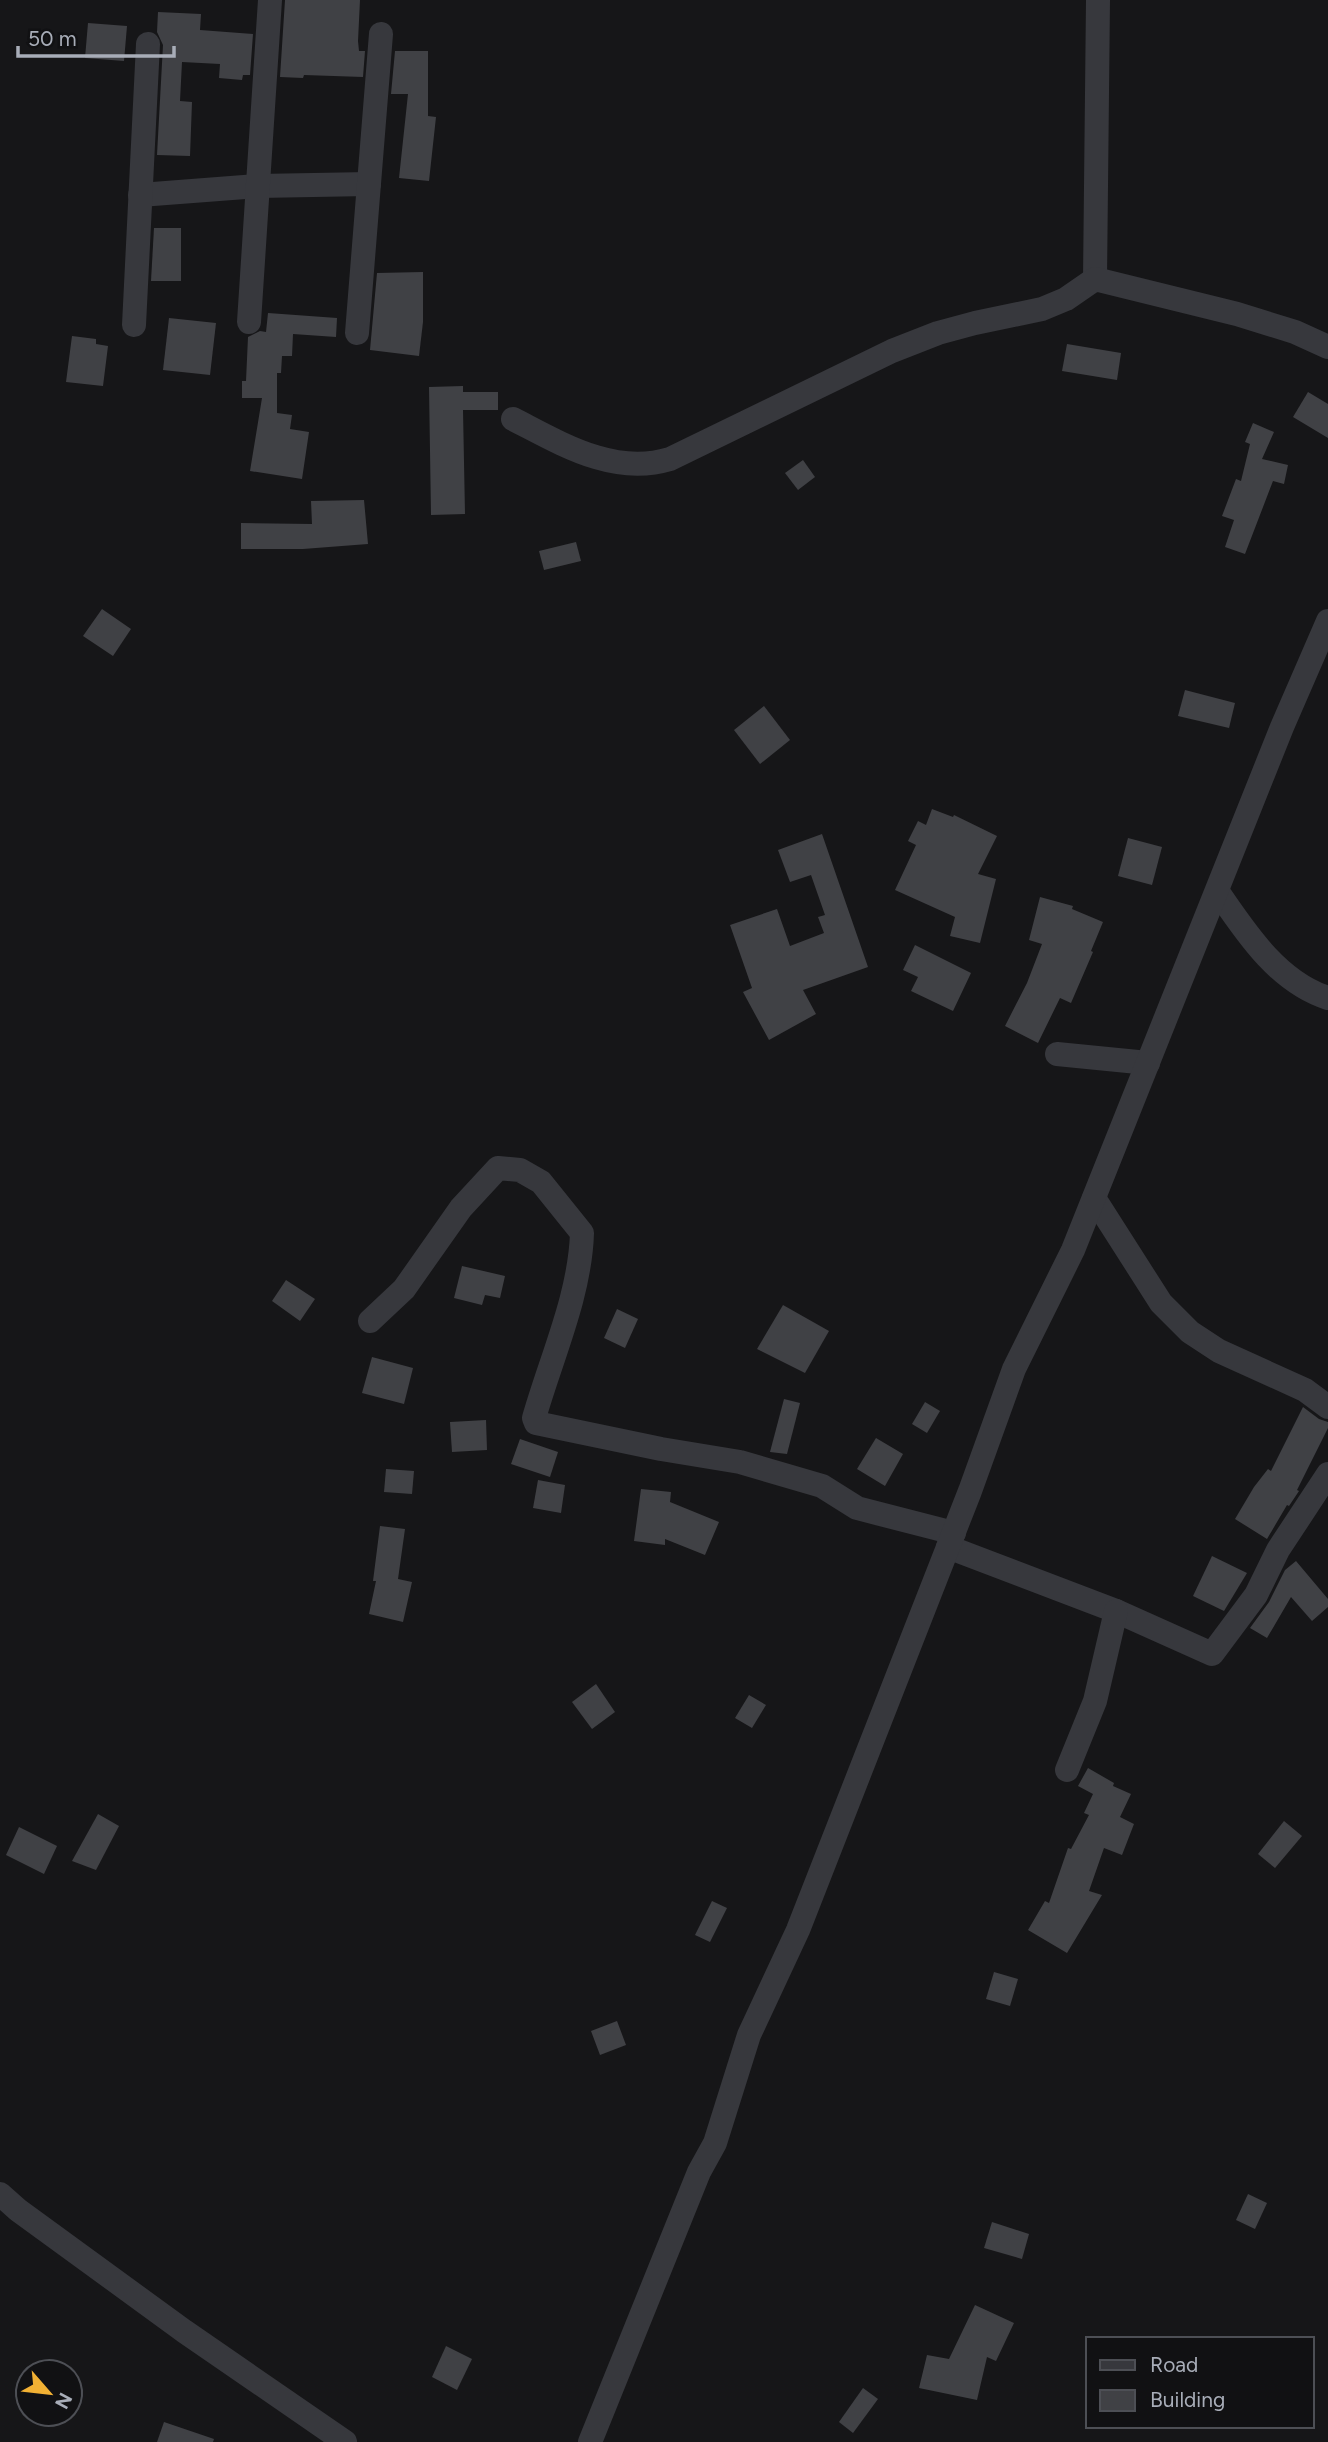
<svg xmlns="http://www.w3.org/2000/svg" width="1328" height="2442" viewBox="0 0 1328 2442" font-family="Figtree,sans-serif">
  <rect width="100%" height="100%" fill="#161618"/>
  <!-- building -->
  <g fill="#404145">
    <polygon points="285,0 360,0 358,41 359,51 365,51 363,77 304,75 303,78 280,77"/>
    <polygon points="158,12 201,14 200,30 253,34 250,75 243,75 242,80 219,78 220,64 182,62 180,101 192,102 190,156 157,155 163,45 157,32"/>
    <polygon points="88,23 127,26 124,61 85,58"/>
    <polygon points="395,51 428,51 428,116 436,117 429,181 399,178 408,94 391,94"/>
    <polygon points="154,228 181,228 181,281 151,281"/>
    <polygon points="423,272 423,322 419,356 370,350 377,273"/>
    <polygon points="268,313 337,318 336,337 293,334 292,356 282,356 281,373 277,373 277,413 292,415 290,429 309,432 302,479 250,471 262,398 242,398 242,381 246,381 248,337 260,331 266,332"/>
    <polygon points="169,318 216,323 210,375 163,370"/>
    <polygon points="72,336 96,339 96,344 108,346 103,386 66,382"/>
    <polygon points="1067,344 1121,353 1117,380 1062,371"/>
    <polygon points="463,386 463,392 498,392 498,410 463,410 465,514 431,515 429,387"/>
    <polygon points="1308,392 1328,404 1328,438 1293,417"/>
    <polygon points="1253,423 1274,432 1262,459 1288,465 1284,484 1273,481 1245,554 1225,547 1234,520 1222,516 1236,479 1241,481 1250,444 1245,442"/>
    <polygon points="803,460 815,477 798,490 785,473"/>
    <polygon points="364,500 368,544 303,549 241,549 241,523 312,524 311,501"/>
    <polygon points="576,542 581,561 544,570 539,551"/>
    <polygon points="102,609 131,629 113,656 83,636"/>
    <polygon points="1185,690 1235,703 1229,728 1178,716"/>
    <polygon points="764,706 790,740 760,764 734,730"/>
    <polygon points="932,809 953,817 954,815 997,836 978,874 996,879 980,943 950,936 955,917 895,890 916,845 908,841 918,821 926,825"/>
    <polygon points="822,834 868,967 803,990 816,1014 769,1040 743,992 752,988 730,925 777,909 790,946 824,933 818,917 825,915 811,875 790,882 778,850"/>
    <polygon points="1128,838 1162,847 1152,885 1118,876"/>
    <polygon points="1040,897 1073,906 1072,909 1103,922 1091,951 1093,952 1071,1003 1060,998 1038,1043 1005,1026 1027,983 1042,944 1029,940"/>
    <polygon points="915,945 971,973 953,1011 911,991 918,977 903,970"/>
    <polygon points="462,1266 505,1276 500,1298 485,1295 482,1305 454,1298"/>
    <polygon points="286,1280 315,1299 300,1321 272,1301"/>
    <polygon points="783,1305 829,1331 805,1373 757,1349"/>
    <polygon points="617,1309 638,1319 625,1348 604,1338"/>
    <polygon points="372,1357 413,1368 404,1404 362,1393"/>
    <polygon points="784,1399 800,1403 787,1454 770,1452"/>
    <polygon points="925,1402 940,1411 927,1433 912,1424"/>
    <polygon points="1303,1407 1319,1419 1328,1422 1328,1428 1297,1490 1299,1491 1289,1506 1287,1505 1267,1539 1235,1519 1254,1487 1268,1469 1271,1471"/>
    <polygon points="486,1420 487,1450 452,1452 450,1422"/>
    <polygon points="876,1438 903,1454 885,1486 857,1469"/>
    <polygon points="520,1439 558,1452 550,1477 511,1464"/>
    <polygon points="386,1469 414,1471 412,1494 384,1492"/>
    <polygon points="538,1480 565,1485 561,1513 533,1508"/>
    <polygon points="641,1489 671,1492 670,1502 719,1522 705,1555 665,1539 665,1545 634,1541"/>
    <polygon points="380,1526 405,1529 398,1579 412,1582 403,1622 369,1614 376,1581 373,1581"/>
    <polygon points="1212,1556 1247,1573 1224,1611 1193,1596"/>
    <polygon points="1296,1561 1328,1599 1328,1607 1312,1621 1291,1597 1267,1638 1250,1628 1269,1602 1285,1570"/>
    <polygon points="596,1684 615,1712 592,1729 572,1702"/>
    <polygon points="749,1695 766,1705 752,1728 735,1718"/>
    <polygon points="1088,1768 1114,1783 1113,1786 1131,1794 1120,1817 1134,1824 1122,1855 1104,1848 1089,1891 1102,1895 1067,1953 1028,1930 1045,1901 1049,1903 1068,1848 1071,1849 1089,1815 1084,1813 1093,1794 1078,1786"/>
    <polygon points="98,1814 119,1826 96,1870 72,1861"/>
    <polygon points="1284,1821 1302,1836 1275,1868 1258,1854"/>
    <polygon points="19,1827 57,1846 44,1874 6,1855"/>
    <polygon points="712,1901 727,1908 710,1942 695,1935"/>
    <polygon points="994,1972 1018,1979 1010,2006 986,1999"/>
    <polygon points="617,2021 626,2045 600,2055 591,2031"/>
    <polygon points="1248,2194 1267,2203 1255,2229 1236,2220"/>
    <polygon points="992,2222 1029,2234 1022,2259 984,2248"/>
    <polygon points="975,2305 1014,2323 996,2361 987,2357 977,2400 919,2388 927,2355 949,2359"/>
    <polygon points="446,2346 472,2359 457,2390 432,2377"/>
    <polygon points="863,2388 878,2399 853,2433 839,2422"/>
    <polygon points="164,2422 214,2439 213,2442 157,2442"/>
  </g>
  <g fill="none" stroke-linecap="round" stroke-linejoin="round">
    <!-- street -->
    <g stroke="#37383d" stroke-width="24">
      <polyline points="140,195 258,186 369,184"/>
      <polyline points="1095,279 1098,0"/>
      <polyline points="249,322 270,0"/>
      <polyline points="134,325 148,44"/>
      <polyline points="357,333 381,34"/>
      <path d="M513,419C562,444 613,476 670,459L892,351L938,333L975,323L1042,309L1066,299L1095,279L1237,314L1295,332L1328,347"/>
      <path d="M1218,892C1246,933 1278,982 1328,998"/>
      <polyline points="1057,1054 1148,1063"/>
      <polyline points="1094,1198 1161,1303 1190,1332 1219,1351 1305,1390 1328,1407"/>
      <path d="M370,1321L404,1289L461,1208L498,1168L520,1170L541,1182L582,1233C580,1296 551,1358 534,1418L536,1423L661,1449L740,1462L822,1486L857,1508L954,1533"/>
      <polyline points="948,1547 1116,1611 1212,1654 1256,1595 1278,1550 1328,1474"/>
      <polyline points="1067,1770 1095,1701 1116,1611"/>
      <polyline points="0,2194 18,2210 184,2331 345,2442"/>
      <polyline points="590,2442 699,2172 715,2143 749,2035 798,1930 970,1491 1014,1369 1073,1250 1282,727 1328,621"/>
    </g>
  </g>
  <!-- legend -->
  <rect x="1086" y="2337" width="228" height="91" fill="#111113" stroke="#4d4f55" stroke-width="2"/>
  <rect x="1100" y="2360" width="35" height="10" fill="#37383d" stroke="#4d4f55" stroke-width="2"/>
  <text x="1150" y="2372" font-size="21" fill="#a8adb8">Road</text>
  <rect x="1100" y="2390" width="35" height="21" fill="#404145" stroke="#4d4f55" stroke-width="2"/>
  <text x="1150" y="2407" font-size="21" fill="#a8adb8">Building</text>
  <!-- north arrow -->
  <g transform="translate(49 2393) rotate(118)"><circle r="33" fill="#111113" stroke="#4d4f55" stroke-width="2"/>
  <path d="M0-5L12 26L0 18L-12 26Z" fill="#f2b134"/>
  <text y="-10" font-size="19" font-weight="bold" text-anchor="middle" fill="#a8adb8">N</text>
  </g>
  <!-- scale -->
  <path d="M18 46v10h156v-10" fill="none" stroke="#a8adb8" stroke-width="3.5"/>
  <text x="28" y="46" font-size="21" fill="#a8adb8" stroke="#111113" stroke-width="5" paint-order="stroke">50 m</text>
</svg>
